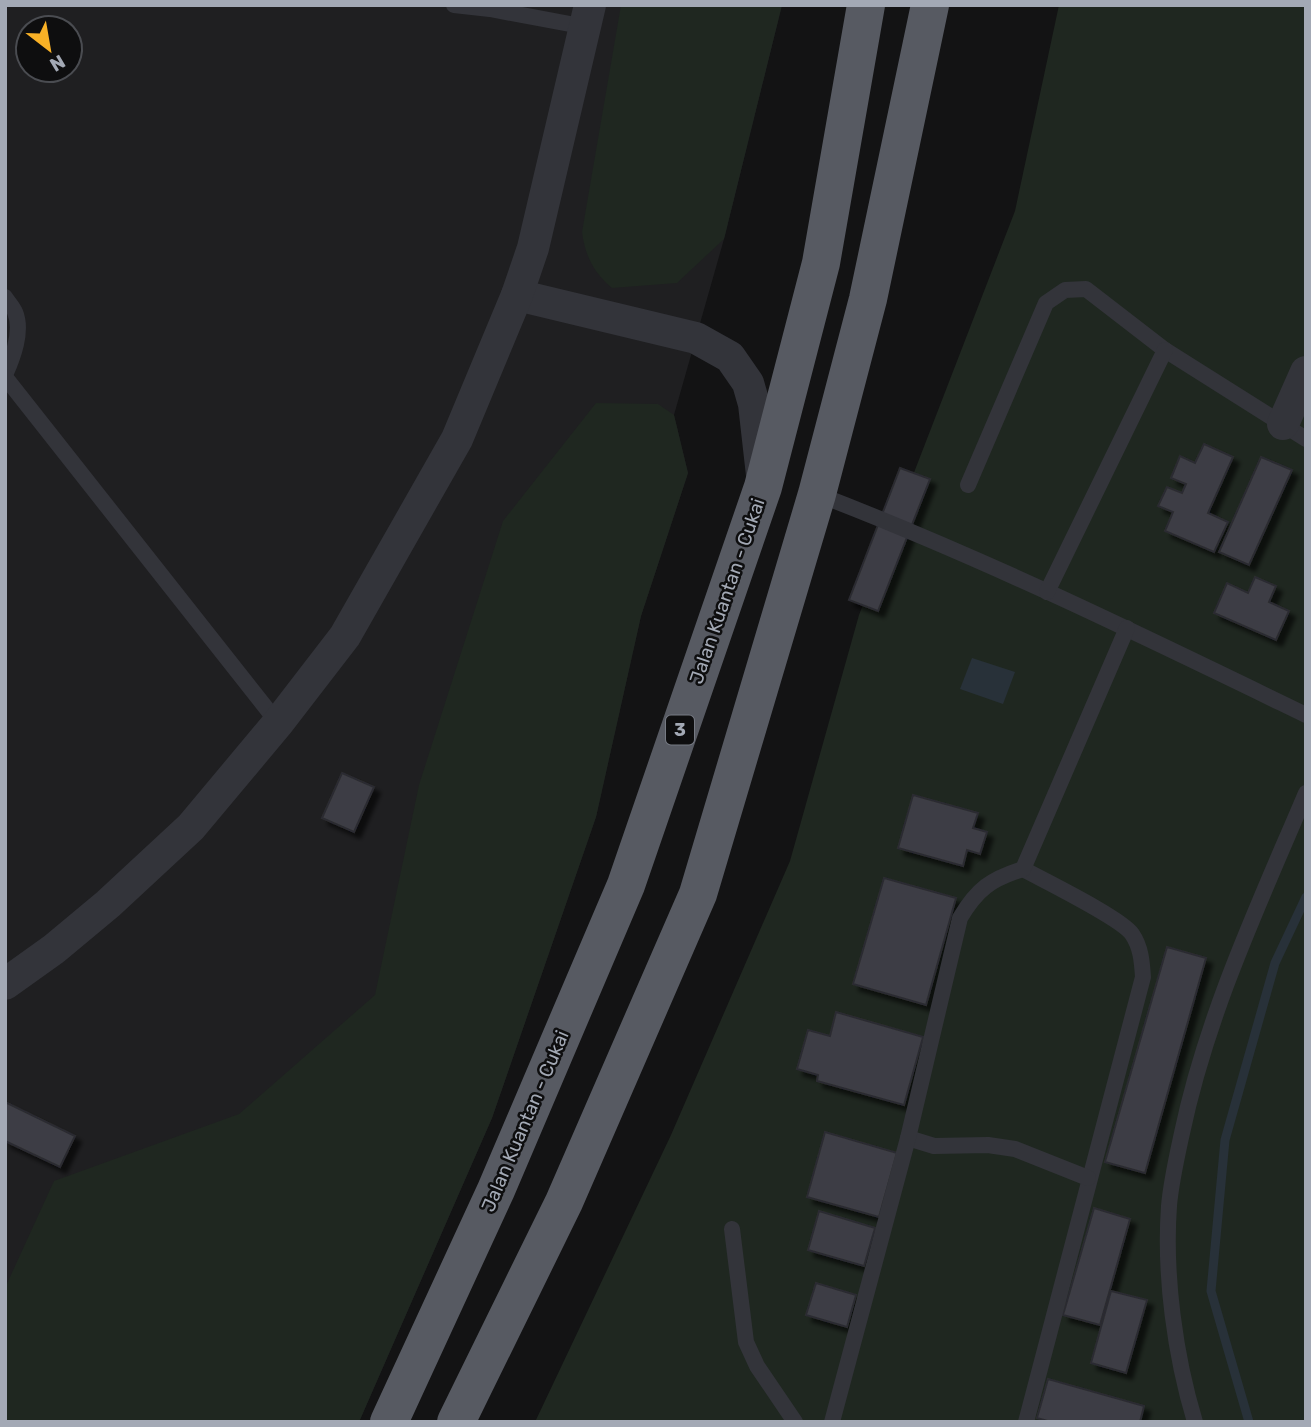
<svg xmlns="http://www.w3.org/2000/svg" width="1311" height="1427" viewBox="0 0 1311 1427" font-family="Rubik,sans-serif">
  <defs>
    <filter id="shadow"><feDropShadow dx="6" dy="6" stdDeviation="2" flood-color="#0009"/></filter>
  </defs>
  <rect width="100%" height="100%" fill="#131314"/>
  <!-- built -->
  <path fill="#1f1f21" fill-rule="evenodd" d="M5,5H782L724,239L674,415L688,473L641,616L596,817L492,1118L359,1422H5ZM28,28H70V70H28Z"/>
  <!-- green -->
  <g fill="#1f2720">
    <path d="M621,5H782L724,239L677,283L612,288C594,273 585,256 582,232Z"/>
    <polygon points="1059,5 1306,5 1306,1422 535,1422 671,1135 790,861 859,615 1015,211"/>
    <polygon points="596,403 658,404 674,415 688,473 641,616 596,817 492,1118 359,1422 5,1422 5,1288 54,1181 239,1114 375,995 419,785 503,521"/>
  </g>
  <!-- water -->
  <polygon fill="#283139" points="972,658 1015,672 1003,704 960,689"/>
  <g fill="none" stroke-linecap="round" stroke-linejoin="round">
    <!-- stream -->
    <polyline stroke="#283139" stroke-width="9" points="1249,1422 1211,1291 1225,1140 1275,963 1306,897"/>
  </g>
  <!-- building -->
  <g fill="#3d3e44" stroke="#2c2c30" stroke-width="2" filter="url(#shadow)">
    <polygon points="1204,444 1233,457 1208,513 1228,522 1214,552 1165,531 1173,512 1158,506 1167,487 1182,493 1186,484 1171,478 1180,456 1195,463"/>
    <polygon points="1261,457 1292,470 1249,565 1219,552"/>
    <polygon points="900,468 930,479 878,611 849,600"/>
    <polygon points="1255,577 1276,586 1269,602 1289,611 1276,640 1214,613 1227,583 1248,593"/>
    <polygon points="342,773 374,787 354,832 322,818"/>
    <polygon points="913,795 978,813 973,828 987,832 980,854 967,850 963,866 898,848"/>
    <polygon points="884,878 956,898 926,1005 853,984"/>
    <polygon points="1167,947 1206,958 1145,1173 1105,1162"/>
    <polygon points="836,1012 923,1037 904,1105 817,1081 818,1075 797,1069 808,1030 830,1036"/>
    <polygon points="5,1102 75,1136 60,1167 5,1141"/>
    <polygon points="825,1132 897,1153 879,1217 807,1197"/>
    <polygon points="1094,1208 1130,1219 1100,1325 1063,1315"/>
    <polygon points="819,1211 875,1228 864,1266 808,1250"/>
    <polygon points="816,1283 856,1295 847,1327 806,1315"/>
    <polygon points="1111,1291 1147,1300 1126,1373 1091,1363"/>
    <polygon points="1048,1379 1144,1406 1140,1422 1051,1422 1037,1418"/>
  </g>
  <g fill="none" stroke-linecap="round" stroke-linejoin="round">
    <!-- service -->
    <g stroke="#33343a" stroke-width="16">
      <polyline points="454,5 490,9 586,27"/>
      <path d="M5,297C8,302 13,307 15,312C23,331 13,357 5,375"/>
      <polyline points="5,377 278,723"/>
      <polyline points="968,485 1046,303 1065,290 1086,289 1165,350 1306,439"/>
      <path d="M817,494C984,558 1145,637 1306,715"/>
      <polyline points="1047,592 1165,350"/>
      <path d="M1023,869C1045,881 1121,918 1132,934C1141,947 1142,962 1143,977L1026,1422"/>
      <polyline points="908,1138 934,1146 988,1145 1015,1149 1088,1178"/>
      <polyline points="732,1229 746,1342 757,1366 795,1422"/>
      <path d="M832,1422L908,1138L960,918C977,889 991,879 1023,869L1127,628"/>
      <path d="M1195,1422C1175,1356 1164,1275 1169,1206C1171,1182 1177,1156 1182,1133C1207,1014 1259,904 1306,793"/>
    </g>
    <!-- minor -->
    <g stroke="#33343a" stroke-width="32">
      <polyline points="517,295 696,338 730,357 748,383 754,404 762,475"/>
      <polyline points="1283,424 1306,372"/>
      <polyline points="5,984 54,949 108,904 191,827 278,723 345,636 457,439 517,295 533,248 590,5"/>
    </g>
    <!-- trunk -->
    <g stroke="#575a62" stroke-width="38">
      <polyline points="389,1422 496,1190 626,885 763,487 821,263 866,5"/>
      <polyline points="456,1422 564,1202 698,894 817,494 868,299 930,5"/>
    </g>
  </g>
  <g text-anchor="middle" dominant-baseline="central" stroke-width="5" stroke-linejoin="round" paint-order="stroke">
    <!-- shield labels -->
    <rect fill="#0e0e0f" stroke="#767a83" stroke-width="2" x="666" y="715.5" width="28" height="29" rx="5"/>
    <g font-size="18" font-weight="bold" fill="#a3a9b5">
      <text x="680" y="730">3</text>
    </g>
    <!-- street labels -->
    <g font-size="19" fill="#a3a9b5" stroke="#0e0e0f">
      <text transform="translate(727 591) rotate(-71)">Jalan Kuantan - Cukai</text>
      <text transform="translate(525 1121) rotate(-67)">Jalan Kuantan - Cukai</text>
    </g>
  </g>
  <!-- border -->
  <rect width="1311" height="1427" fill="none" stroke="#a3a9b5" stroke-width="14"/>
  <!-- north arrow -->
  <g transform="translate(49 49) rotate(149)"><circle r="33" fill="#0e0e0f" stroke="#4a4c51" stroke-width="2"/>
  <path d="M0-5L12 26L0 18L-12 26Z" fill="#f9b126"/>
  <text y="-10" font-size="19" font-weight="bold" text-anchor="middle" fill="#a3a9b5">N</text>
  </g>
</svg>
